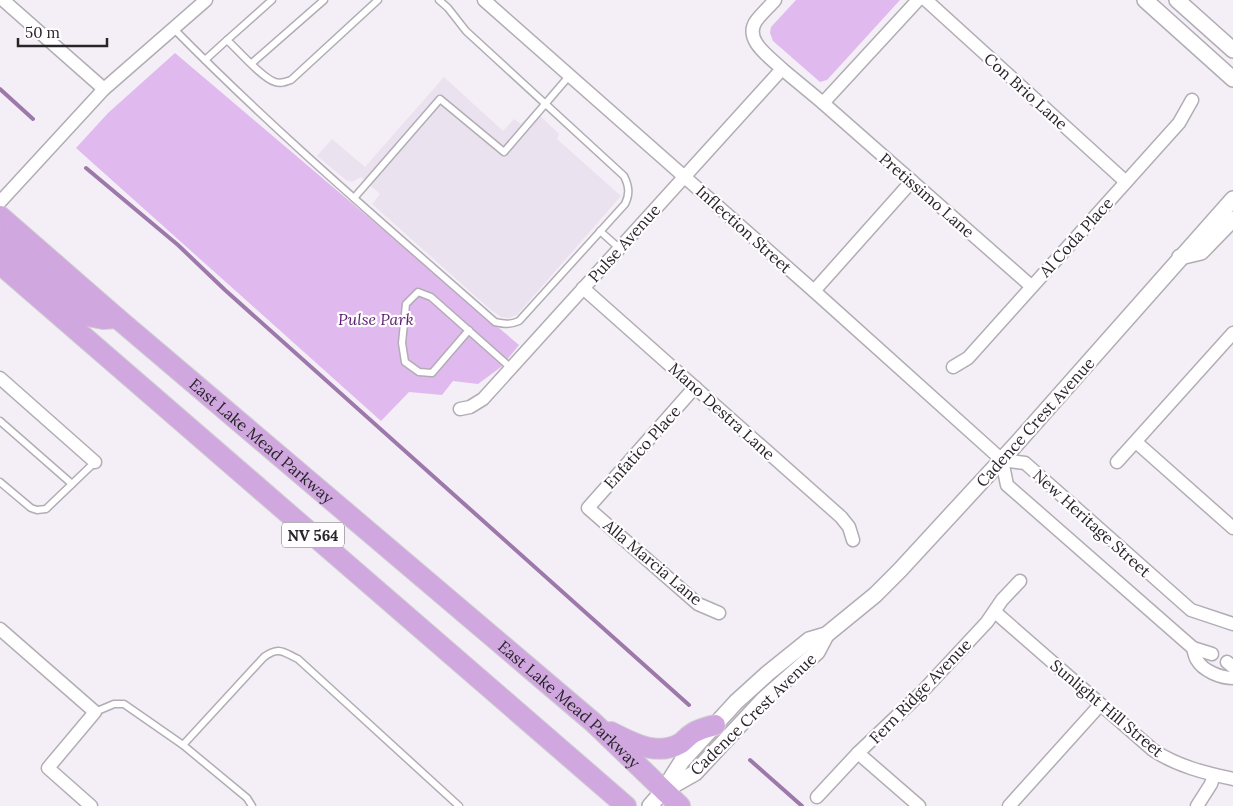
<svg xmlns="http://www.w3.org/2000/svg" width="1233" height="806" viewBox="0 0 1233 806" font-family="Lora,serif">
  <rect width="100%" height="100%" fill="#f4eff6"/>
  <!-- built -->
  <polygon fill="#ebe2ef" points="444,77 503,131 514,119 521,124 534,110 559,134 557,139 621,196 517,315 509,318 501,317 492,311 372,204 380,194 361,177 352,182 346,180 317,156 332,139 365,167"/>
  <!-- park -->
  <g fill="#e0b9ee">
    <polygon points="796,0 900,0 827,80 820,82 773,41 770,33 771,27"/>
    <polygon points="175,53 519,345 501,367 478,384 453,381 442,395 409,392 381,421 76,148 108,113"/>
  </g>
  <g fill="none" stroke-linecap="round" stroke-linejoin="round">
    <!-- stream -->
    <g stroke="#9d78ab" stroke-width="4">
      <polyline points="0,89 33,119"/>
      <polyline points="86,168 178,245 225,290 689,705"/>
      <polyline points="750,760 802,806"/>
    </g>
    <defs>
      <g id="service">
        <path d="M272,0L227,40C238,50 262,78 275,82C281,84 285,82 291,80L378,0"/>
        <path d="M173,28C275,132 386,226 495,322C504,324 510,325 519,321L625,204C630,194 629,186 624,176L466,31L448,8L439,0"/>
        <polyline points="205,60 227,40"/>
        <polyline points="252,63 324,0"/>
        <polyline points="354,198 440,99 504,152 570,75"/>
        <polyline points="600,231 619,248"/>
        <polyline points="469,330 432,373 419,372 405,362 402,343 406,304 418,292 431,297 511,368"/>
        <polyline points="0,421 72,484"/>
        <polyline points="0,482 31,508 37,510 46,509 95,462"/>
        <polyline points="95,712 114,704 124,704 183,745 247,798 252,806"/>
        <path d="M183,745L264,657C279,646 283,652 298,659L459,806"/>
      </g>
      <g id="minor">
        <polyline points="3,0 104,89"/>
        <polyline points="484,0 814,291 1002,460"/>
        <polyline points="926,0 1126,182"/>
        <polyline points="782,69 823,103 918,0"/>
        <polyline points="823,103 1031,286"/>
        <polyline points="0,202 104,89 206,0"/>
        <polyline points="583,288 841,517 849,527 853,540"/>
        <polyline points="814,291 912,181"/>
        <polyline points="953,367 968,358 1179,123 1192,100"/>
        <polyline points="0,378 95,462"/>
        <polyline points="695,387 588,508 698,604 719,613"/>
        <path d="M460,409L470,407L483,399L782,69C770,57 743,40 756,21C762,13 769,7 775,0"/>
        <polyline points="1136,442 1233,528"/>
        <path d="M1002,460L1007,485L1193,648C1194,652 1195,657 1197,660C1203,671 1221,678 1233,678"/>
        <polyline points="1002,460 1025,463 1191,610 1233,624"/>
        <polyline points="1117,462 1233,333"/>
        <path d="M995,612L1153,750C1177,766 1205,773 1233,779"/>
        <polyline points="0,629 95,712 48,768 91,806"/>
        <polyline points="1193,648 1212,654"/>
        <polyline points="1227,662 1233,667"/>
        <polyline points="858,753 919,806"/>
        <polyline points="817,797 858,753 920,694 987,622 1002,600 1020,581"/>
        <polyline points="1009,806 1100,705"/>
        <polyline points="1197,806 1211,784 1214,775"/>
      </g>
      <g id="tertiary">
        <polyline points="1145,0 1233,79"/>
        <polyline points="1177,0 1233,50"/>
        <polyline points="1180,257 1201,252 1233,219"/>
        <polyline points="665,790 695,773 763,700 817,652 826,635"/>
        <polyline points="650,806 663,791 682,761 736,702 768,673 809,640 826,635 875,595 900,570 1018,442 1233,199"/>
      </g>
      <g id="primary">
        <path id="s1" d="M0,216L117,318L594,723L680,806"/>
        <polyline points="0,240 74,306 88,316 103,319 117,318"/>
        <polyline points="0,264 626,806"/>
        <path d="M611,732C633,743 657,757 681,743C685,740 688,736 693,733C699,729 708,727 715,725"/>
      </g>
    </defs>
    <!-- service casing -->
    <use href="#service" stroke="#b2adb4" stroke-width="9"/>
    <!-- minor casing -->
    <use href="#minor" stroke="#b2adb4" stroke-width="15"/>
    <!-- tertiary casing -->
    <use href="#tertiary" stroke="#b2adb4" stroke-width="18"/>
    <!-- primary casing -->
    <use href="#primary" stroke="#cfcfd0" stroke-width="22"/>
    <!-- service -->
    <use href="#service" stroke="#fff" stroke-width="6"/>
    <!-- minor -->
    <use href="#minor" stroke="#fff" stroke-width="12"/>
    <!-- tertiary -->
    <use href="#tertiary" stroke="#fff" stroke-width="15"/>
    <!-- primary -->
    <use href="#primary" stroke="#d1a7e0" stroke-width="20"/>
  </g>
  <g text-anchor="middle" dominant-baseline="central" stroke-width="4.5" stroke-linejoin="round" paint-order="stroke">
    <!-- shield labels -->
    <rect fill="#fffdff" stroke="#686668" stroke-width="1" x="282" y="522.5" width="62" height="25" rx="4"/>
    <g font-size="15" font-weight="bold" fill="#272528">
      <text x="313" y="535">NV 564</text>
    </g>
    <!-- street labels -->
    <g font-size="16" fill="#272528" stroke="#fffdff">
      <text transform="translate(1026 91) rotate(42)">Con Brio Lane</text>
      <text transform="translate(927 195) rotate(41)">Pretissimo Lane</text>
      <text transform="translate(744 229) rotate(42)">Inflection Street</text>
      <text transform="translate(1076 237) rotate(-48)">Al Coda Place</text>
      <text transform="translate(624 243) rotate(-48)">Pulse Avenue</text>
      <text transform="translate(722 411) rotate(42)">Mano Destra Lane</text>
      <text transform="translate(1035 422) rotate(-48)">Cadence Crest Avenue</text>
      <text stroke="none"><textPath href="#s1" startOffset="345">East Lake Mead Parkway</textPath></text>
      <text transform="translate(642 447) rotate(-48)">Enfatico Place</text>
      <text transform="translate(1092 523) rotate(42)">New Heritage Street</text>
      <text transform="translate(653 562) rotate(40)">Alla Marcia Lane</text>
      <text transform="translate(920 691) rotate(-46)">Fern Ridge Avenue</text>
      <text stroke="none"><textPath href="#s1" startOffset="750">East Lake Mead Parkway</textPath></text>
      <text transform="translate(1107 708) rotate(40)">Sunlight Hill Street</text>
      <text transform="translate(753 714) rotate(-44)">Cadence Crest Avenue</text>
    </g>
    <!-- park labels -->
    <g font-size="16" font-style="italic" fill="#5c1c71" stroke="#fffdff">
      <text x="376" y="319">Pulse Park</text>
    </g>
  </g>
  <!-- scale -->
  <path d="M18 38v8h89v-8" fill="none" stroke="#272528" stroke-width="2.5"/>
  <text x="25" y="38" font-size="15" fill="#272528" stroke="#fffdff" stroke-width="4" paint-order="stroke">50 m</text>
</svg>
